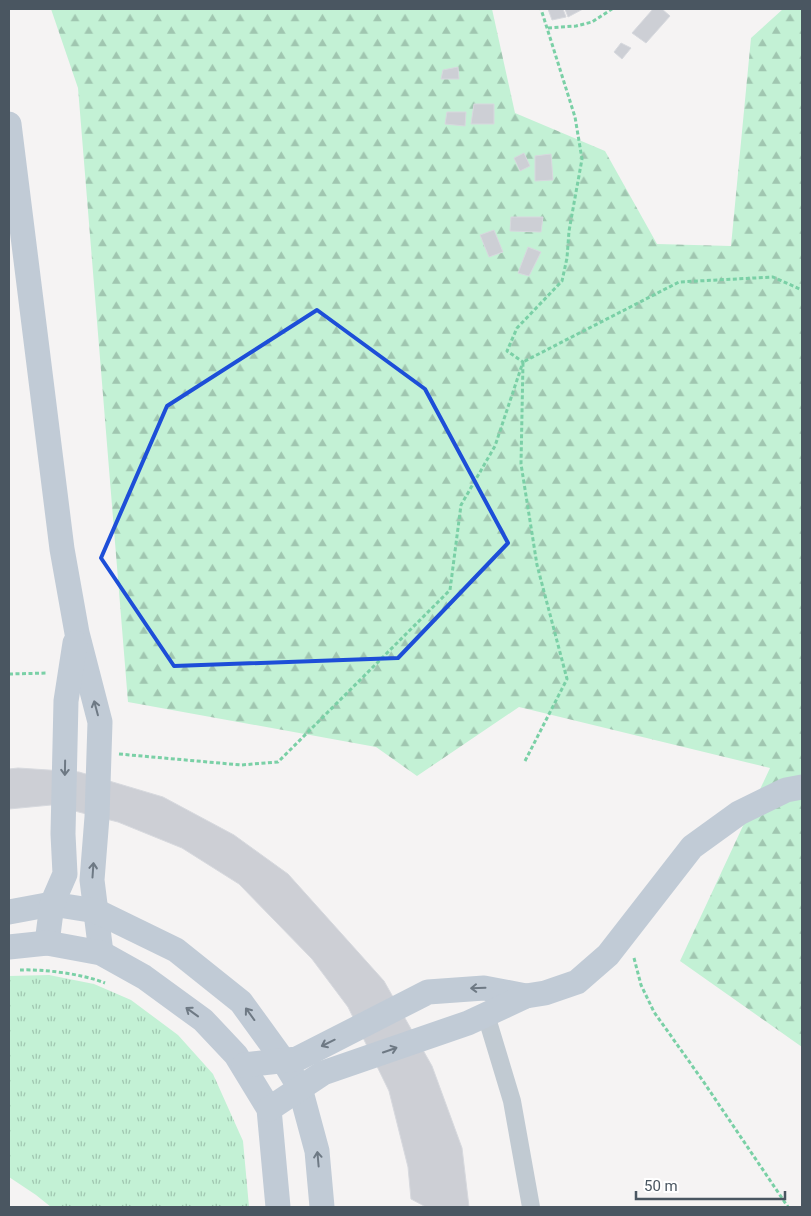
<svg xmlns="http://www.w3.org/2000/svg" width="811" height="1216" viewBox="0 0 811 1216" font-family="Roboto,sans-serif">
  <defs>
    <pattern id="grass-tufts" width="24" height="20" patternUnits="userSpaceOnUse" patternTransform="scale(1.25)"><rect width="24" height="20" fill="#c3f1d5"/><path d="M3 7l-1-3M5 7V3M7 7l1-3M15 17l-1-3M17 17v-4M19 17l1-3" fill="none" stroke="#a0c6b0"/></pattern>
    <pattern id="forest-firs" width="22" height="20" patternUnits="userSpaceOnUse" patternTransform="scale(1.25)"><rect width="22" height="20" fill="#c3f1d5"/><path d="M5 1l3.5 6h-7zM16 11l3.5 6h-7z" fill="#a0c6b0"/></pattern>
  </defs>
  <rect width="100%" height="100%" fill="#f5f3f3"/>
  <!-- grass -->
  <polygon fill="url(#grass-tufts)" points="49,975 94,984 131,1000 178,1035 213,1074 243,1141 249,1207 51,1207 36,1195 9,1177 9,976"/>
  <!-- forest -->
  <polygon fill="url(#forest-firs)" points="51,9 492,9 515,113 605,151 657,244 731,246 751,38 783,9 802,9 802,1047 680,961 770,768 519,707 417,776 376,747 128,702 78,88"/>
  <!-- building -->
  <g fill="#cdcfd5" stroke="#d7d9de">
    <polygon points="548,9 563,9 566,17 552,20"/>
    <polygon points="565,9 583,9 568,17"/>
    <polygon points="653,9 662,9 670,16 646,43 632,33"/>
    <polygon points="621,43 631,48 622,59 614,52"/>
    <polygon points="458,67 459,79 441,79 443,70"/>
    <polygon points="474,104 494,104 494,124 471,124"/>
    <polygon points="447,112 466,112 465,126 445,124"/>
    <polygon points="524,153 530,166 520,171 514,158"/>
    <polygon points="551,154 553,180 535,181 535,156"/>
    <polygon points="511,217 543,217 541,232 510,231"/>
    <polygon points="494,230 503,252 489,257 480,235"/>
    <polygon points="528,247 541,252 529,276 518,273"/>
    <polygon points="18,768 79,772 163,797 234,835 288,874 384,981 432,1066 462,1148 469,1207 426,1207 411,1199 408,1167 389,1091 348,1007 312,959 239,884 182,848 118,822 51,805 9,809 9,769"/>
  </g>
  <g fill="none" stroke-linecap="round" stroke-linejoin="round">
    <!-- path -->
    <g stroke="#7ad0a6" stroke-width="3" stroke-dasharray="4 2.5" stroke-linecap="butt">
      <polyline points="548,28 576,26 592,22 612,9"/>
      <polyline points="9,674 48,673"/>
      <polyline points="119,754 241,765 278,762 450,590 461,505 495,446 523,362 507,351 517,328 562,281 567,258 569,231 582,159 575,117 541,9"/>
      <polyline points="525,761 567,679 537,565 521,464 523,362 679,282 773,277 802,290"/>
      <polyline points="634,958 641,985 654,1012 703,1081 788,1207"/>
      <path d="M20,970C44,969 83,974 105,983"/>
    </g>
    <!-- street -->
    <polyline stroke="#c1cad2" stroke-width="18" points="486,1015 512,1101 531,1207"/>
    <!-- secondary -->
    <g stroke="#c1cbd6" stroke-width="25">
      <polyline points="9,124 62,549 77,633 100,722 97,817 92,880 101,953"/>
      <polyline points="9,912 52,904 96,911 176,950 241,1002 283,1060 300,1088 317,1151 322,1207"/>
      <polyline points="47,943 52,904 65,874 63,834 66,701 75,643"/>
      <polyline points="9,947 47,943 101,953 144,977 203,1020 236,1055 269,1109 278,1207"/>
      <polyline points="244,1065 297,1059 428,992 484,988 526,996"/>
      <polyline points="269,1109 323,1073 468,1023 526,996 545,993 577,982 608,955 692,847 739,813 786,790 802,787"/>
    </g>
  </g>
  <!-- one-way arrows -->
  <defs><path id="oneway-shaft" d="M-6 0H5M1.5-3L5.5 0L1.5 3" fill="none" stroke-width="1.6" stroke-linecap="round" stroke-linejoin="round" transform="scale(1.25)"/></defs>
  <g stroke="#6e7984">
    <use href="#oneway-shaft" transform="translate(96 708) rotate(-105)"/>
    <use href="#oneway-shaft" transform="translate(65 768) rotate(91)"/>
    <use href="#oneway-shaft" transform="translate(93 870) rotate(-86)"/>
    <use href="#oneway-shaft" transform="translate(478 988) rotate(178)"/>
    <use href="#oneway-shaft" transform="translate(192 1012) rotate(-144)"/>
    <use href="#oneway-shaft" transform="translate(250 1014) rotate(-126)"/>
    <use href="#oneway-shaft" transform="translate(328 1043) rotate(154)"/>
    <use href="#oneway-shaft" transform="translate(390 1050) rotate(-19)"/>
    <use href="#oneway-shaft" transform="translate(318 1159) rotate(-95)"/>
  </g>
  <!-- marked area -->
  <path fill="none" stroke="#1d4ed8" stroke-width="4" stroke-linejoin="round" d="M317,310L425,389L508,543L398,658L174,666L101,558L167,406Z"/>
  <!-- border -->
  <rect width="811" height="1216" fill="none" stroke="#4a5661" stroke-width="20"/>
  <!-- scale -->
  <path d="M636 1191v8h149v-8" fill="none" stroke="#4a5661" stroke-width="2.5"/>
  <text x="644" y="1191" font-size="15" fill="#4a5661" stroke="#ffffff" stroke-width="4" paint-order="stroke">50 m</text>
</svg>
